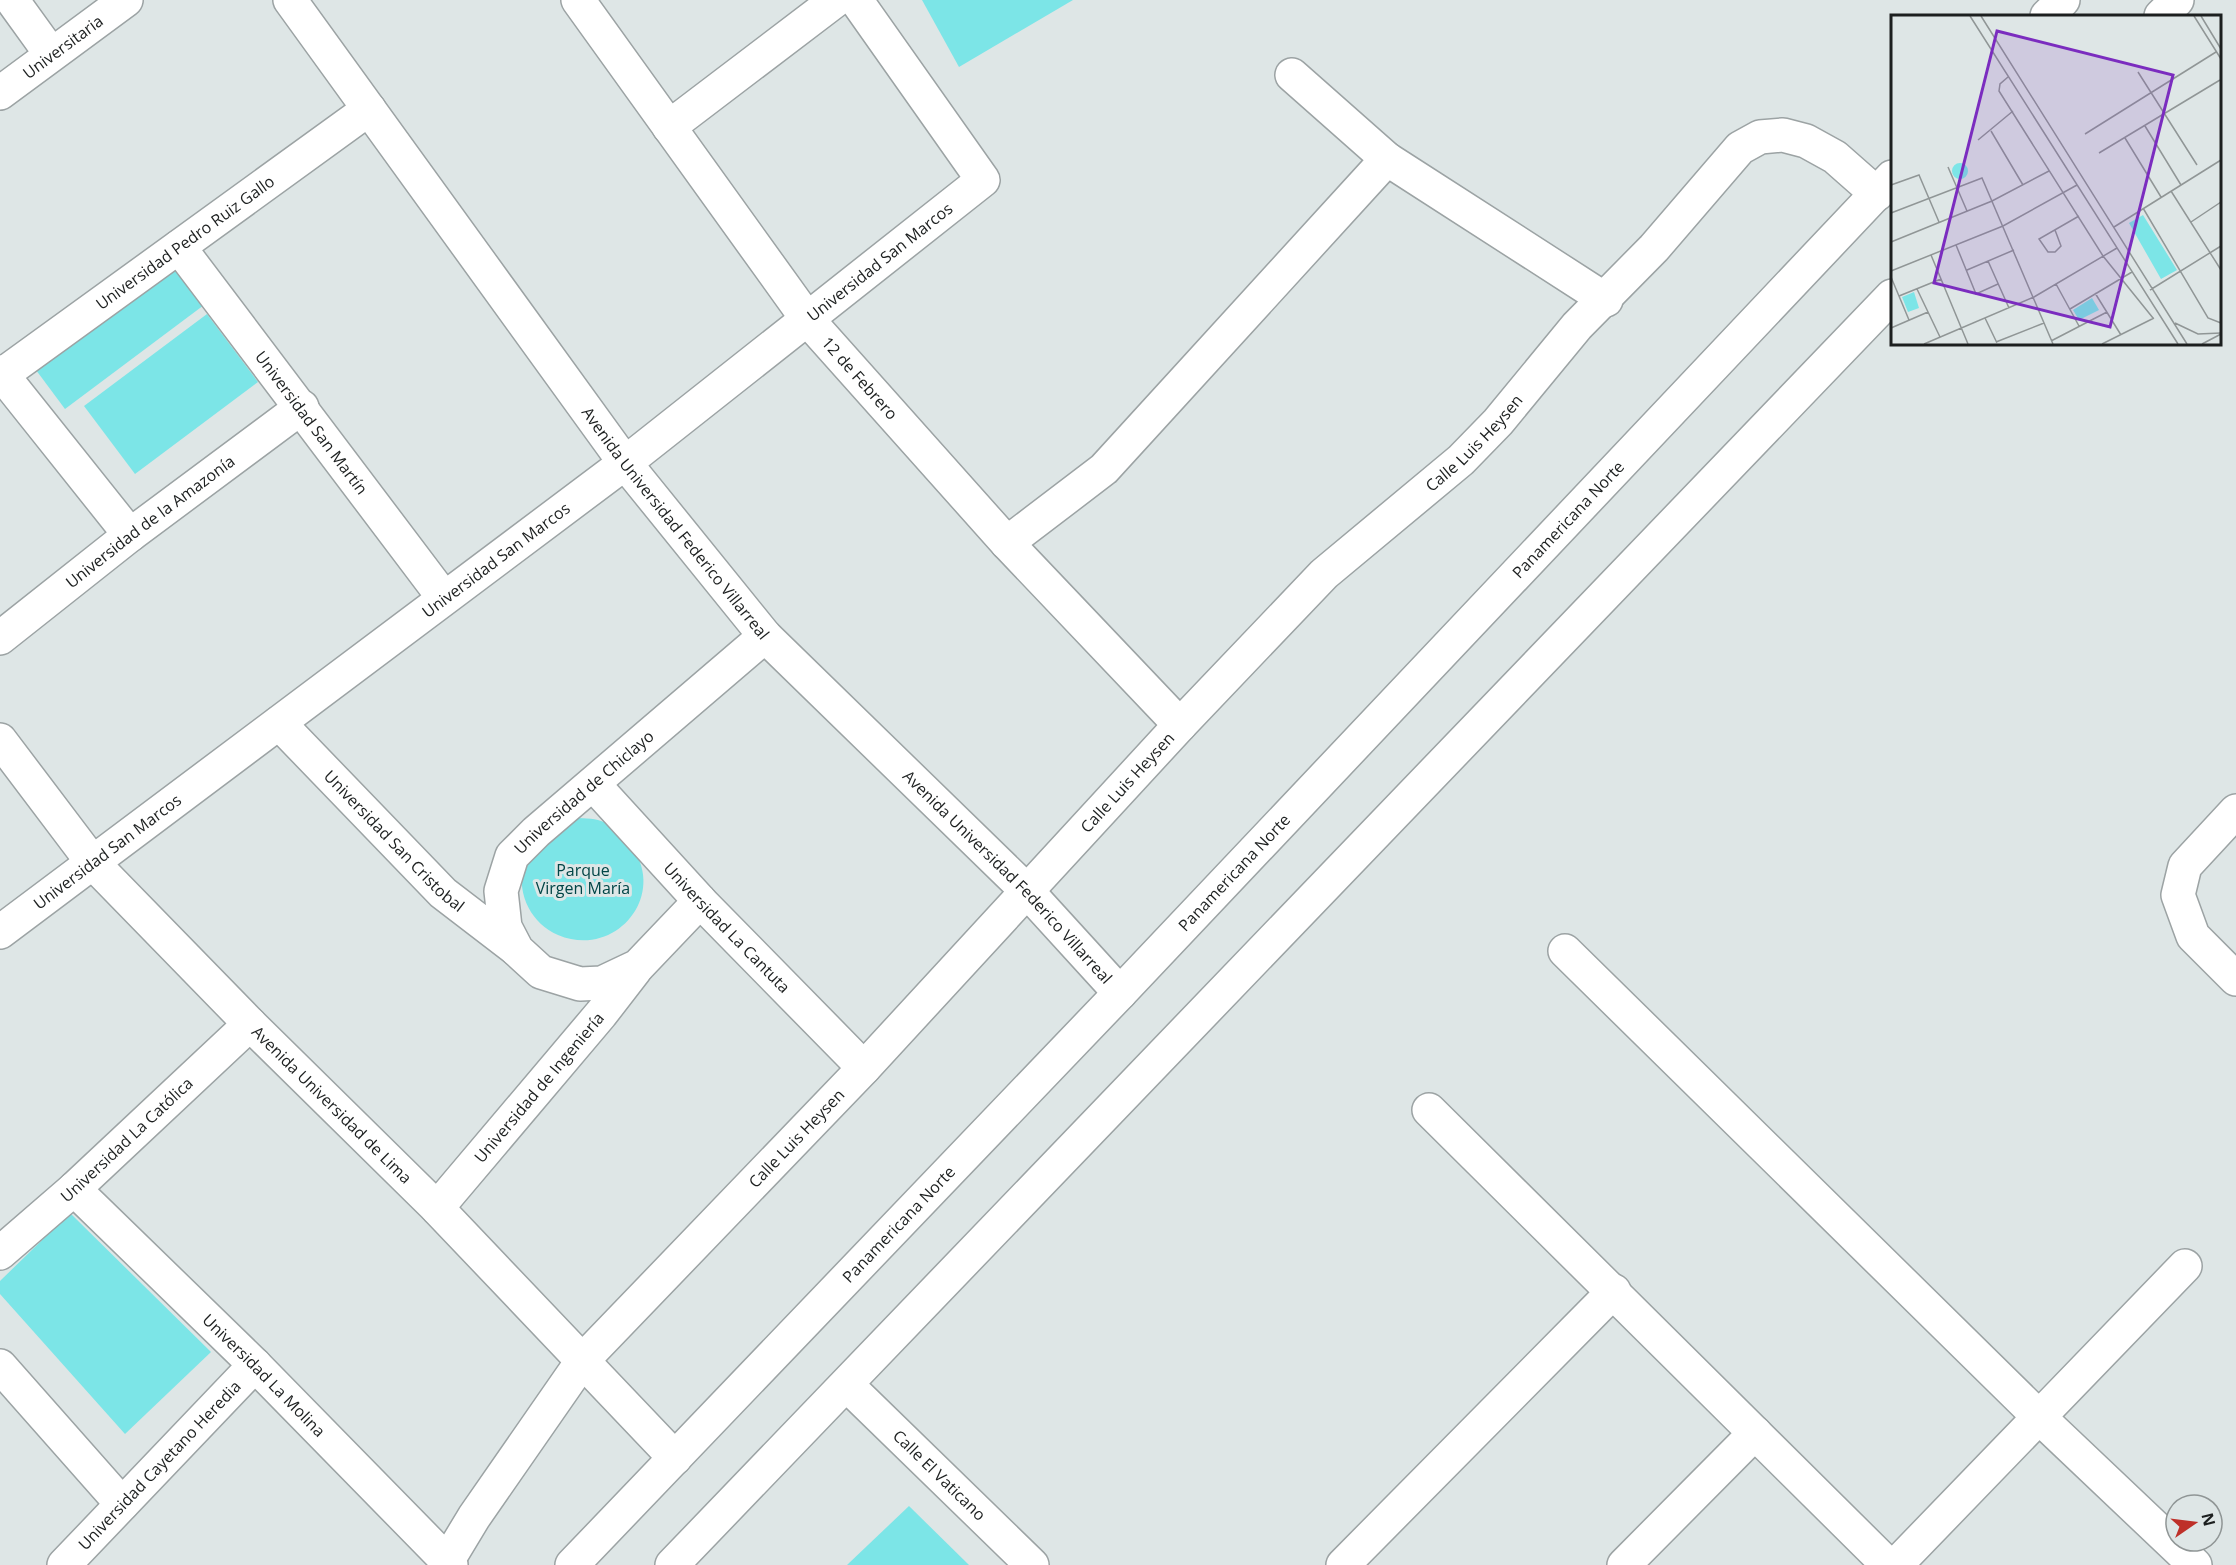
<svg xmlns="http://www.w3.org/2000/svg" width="2236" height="1565" viewBox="0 0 2236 1565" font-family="'Open Sans',sans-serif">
  <rect width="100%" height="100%" fill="#dee6e6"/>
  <!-- green -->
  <g fill="#7ce5e7">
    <polygon points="922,0 1073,0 959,67"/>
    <polygon points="172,262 204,305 65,409 33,366"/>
    <polygon points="207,314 258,382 135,474 84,406"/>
    <path d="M573,818C601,818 610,821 628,842C671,892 617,960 558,935C532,924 517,895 523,868C524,863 524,858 527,855C539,841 559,829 573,818Z"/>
    <polygon points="70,1213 211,1352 125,1434 0,1294 0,1281"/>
    <polygon points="909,1506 969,1565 847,1565"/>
  </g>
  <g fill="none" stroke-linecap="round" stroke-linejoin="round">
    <defs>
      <g id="minor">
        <polyline points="12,0 51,54"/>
        <path id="s1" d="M290,0L625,463L765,636L1027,891L1120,993"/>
        <path id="s2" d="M578,0L808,320L1007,543L1180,725"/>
        <polyline points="1292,75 1387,159 1606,300"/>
        <path id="s3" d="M0,93L126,0"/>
        <polyline points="669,127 836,0"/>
        <path id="s4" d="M179,247L444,598"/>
        <polyline points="0,372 130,535"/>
        <path id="s5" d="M2,375L369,109"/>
        <polyline points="1007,543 1104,469 1387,159"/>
        <path id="s6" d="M0,638L130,535L302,407"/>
        <path id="s7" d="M279,723L443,893L516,949"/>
        <path id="s8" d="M0,740L93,863L250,1024L437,1208L675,1458"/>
        <path id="s9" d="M594,785L700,901L864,1068"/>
        <polyline points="2236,811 2185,866 2178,895 2193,936 2236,979"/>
        <path id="s10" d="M700,901L638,966L602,983L580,984L541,972L517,950L505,927L501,891L512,856L536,832L765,636"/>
        <path id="s11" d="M0,932L625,463L983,180L856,0"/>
        <polyline points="1565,951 2039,1417 2195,1565"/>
        <polyline points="1429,1110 1888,1565"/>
        <path id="s12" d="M74,1189L255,1365L451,1565"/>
        <path id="s13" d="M437,1208L601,1014L635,970"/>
        <path id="s14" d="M0,1253L74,1189L250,1024"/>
        <polyline points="0,1366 122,1504"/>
        <path id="s15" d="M847,1385L1032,1565"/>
        <path id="s16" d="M64,1565L255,1365"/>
        <path id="s17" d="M445,1565L474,1517L583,1360L864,1068L1180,725L1324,574L1461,460L1498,422L1577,326L1654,248L1740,148L1760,137L1783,135L1806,141L1835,157L1877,194"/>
        <polyline points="1343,1565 1614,1291"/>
        <polyline points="1624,1565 1755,1433"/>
        <polyline points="1896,1565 2185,1266"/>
      </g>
      <g id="highway">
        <polyline points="2047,16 2063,0"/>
        <polyline points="2161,16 2177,0"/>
        <path id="s18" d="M572,1565L1120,993L1892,177"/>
        <polyline points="672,1565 1892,296"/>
      </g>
    </defs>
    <!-- minor casing -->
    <use href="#minor" stroke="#9ca3a4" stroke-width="36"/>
    <!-- highway casing -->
    <use href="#highway" stroke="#9ca3a4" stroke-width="36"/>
    <!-- minor -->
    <use href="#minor" stroke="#fff" stroke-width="33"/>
    <!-- highway -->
    <use href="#highway" stroke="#fff" stroke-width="33"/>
  </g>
  <g text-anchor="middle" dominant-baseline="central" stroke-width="6" stroke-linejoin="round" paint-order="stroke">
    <!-- street labels -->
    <g font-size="16" fill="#1c1f1f" stroke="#dee6e6">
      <text stroke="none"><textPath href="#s3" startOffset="78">Universitaria</textPath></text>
      <text stroke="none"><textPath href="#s5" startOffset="226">Universidad Pedro Ruiz Gallo</textPath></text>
      <text stroke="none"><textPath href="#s11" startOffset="1106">Universidad San Marcos</textPath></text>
      <text stroke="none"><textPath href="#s2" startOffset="472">12 de Febrero</textPath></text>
      <text stroke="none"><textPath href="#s4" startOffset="220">Universidad San Martín</textPath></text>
      <text stroke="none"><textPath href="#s17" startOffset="1527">Calle Luis Heysen</textPath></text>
      <text stroke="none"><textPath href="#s18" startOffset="1444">Panamericana Norte</textPath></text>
      <text stroke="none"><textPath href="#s6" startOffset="190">Universidad de la Amazonía</textPath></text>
      <text stroke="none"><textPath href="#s1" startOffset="650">Avenida Universidad Federico Villarreal</textPath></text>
      <text stroke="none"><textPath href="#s11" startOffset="620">Universidad San Marcos</textPath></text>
      <text stroke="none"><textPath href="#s17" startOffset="1041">Calle Luis Heysen</textPath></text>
      <text stroke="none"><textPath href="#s10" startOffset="420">Universidad de Chiclayo</textPath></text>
      <text stroke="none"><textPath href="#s7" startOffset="165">Universidad San Cristobal</textPath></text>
      <text stroke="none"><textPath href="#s11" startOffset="134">Universidad San Marcos</textPath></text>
      <text stroke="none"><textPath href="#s18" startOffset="958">Panamericana Norte</textPath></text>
      <text stroke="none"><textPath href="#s1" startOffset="1136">Avenida Universidad Federico Villarreal</textPath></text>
      <text stroke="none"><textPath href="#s9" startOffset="195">Universidad La Cantuta</textPath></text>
      <text stroke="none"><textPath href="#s13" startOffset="158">Universidad de Ingeniería</textPath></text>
      <text stroke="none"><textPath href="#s8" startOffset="494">Avenida Universidad de Lima</textPath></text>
      <text stroke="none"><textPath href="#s17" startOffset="555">Calle Luis Heysen</textPath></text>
      <text stroke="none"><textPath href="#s14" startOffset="170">Universidad La Católica</textPath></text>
      <text stroke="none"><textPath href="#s18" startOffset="472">Panamericana Norte</textPath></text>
      <text stroke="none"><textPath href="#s12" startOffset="266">Universidad La Molina</textPath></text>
      <text stroke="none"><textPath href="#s16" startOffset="138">Universidad Cayetano Heredia</textPath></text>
      <text stroke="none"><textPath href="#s15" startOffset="129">Calle El Vaticano</textPath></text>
    </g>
    <!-- park labels -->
    <g font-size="16" fill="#004546" stroke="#dee6e6">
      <text x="583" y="870">Parque<tspan x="583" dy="18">Virgen María</tspan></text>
    </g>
  </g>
  <!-- overview -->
  <g transform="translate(1891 15)">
    <rect width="330" height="330" fill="#dee6e6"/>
    <path d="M61 156a8 8 0 1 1 16 0a8 8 0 1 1-16 0ZM252,200L286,255L270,264L238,208ZM23,277L28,293L17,297L11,282ZM201,283L208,295L188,305L182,295Z" fill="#7ce5e7"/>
    <path fill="none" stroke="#909696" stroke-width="1.5" d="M79,1L287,329M90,1L296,329M303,1L330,44M310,1L330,34M247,57L306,150M117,62L109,69L108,76L212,241L262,303M254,111L290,170M100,116L132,170M194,119L325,37M234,123L270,182M87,125L122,96M208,138L329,65M57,152L76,196M0,170L28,160L48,207M280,176L330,255M252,193L317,303L330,308M0,198L91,163L162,329M300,207L330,187M223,212L330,145M164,215L170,231L164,237H157L148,224L188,201M0,227L101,186L158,156M65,230L85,279L107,269M40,240L77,329M97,246L118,293M76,255L123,235M0,256L112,211L186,170M0,262L18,305M165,269L188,311M26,274L49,322M259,275L330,231M204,278L230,320M8,281L50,264M179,294L241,257M94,303L106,328M284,308L307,319L330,318M0,313L37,297M160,326L216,297M105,327L153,308M33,329L143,282L226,233M211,329L263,303M311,329L330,319"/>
    <path fill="#7b2cbf" fill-opacity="0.15" stroke="#7b2cbf" stroke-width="3" d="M106,16L282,60L219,312L43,268Z"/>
    <rect width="330" height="330" fill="none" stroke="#1c1f1f" stroke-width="3"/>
  </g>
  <!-- north arrow -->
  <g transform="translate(2194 1523) rotate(76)"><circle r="28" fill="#dee6e6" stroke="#909696" stroke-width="1.5"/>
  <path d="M0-4.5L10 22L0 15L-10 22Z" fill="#be3029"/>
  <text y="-9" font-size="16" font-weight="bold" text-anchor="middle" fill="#1c1f1f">N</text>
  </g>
</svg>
